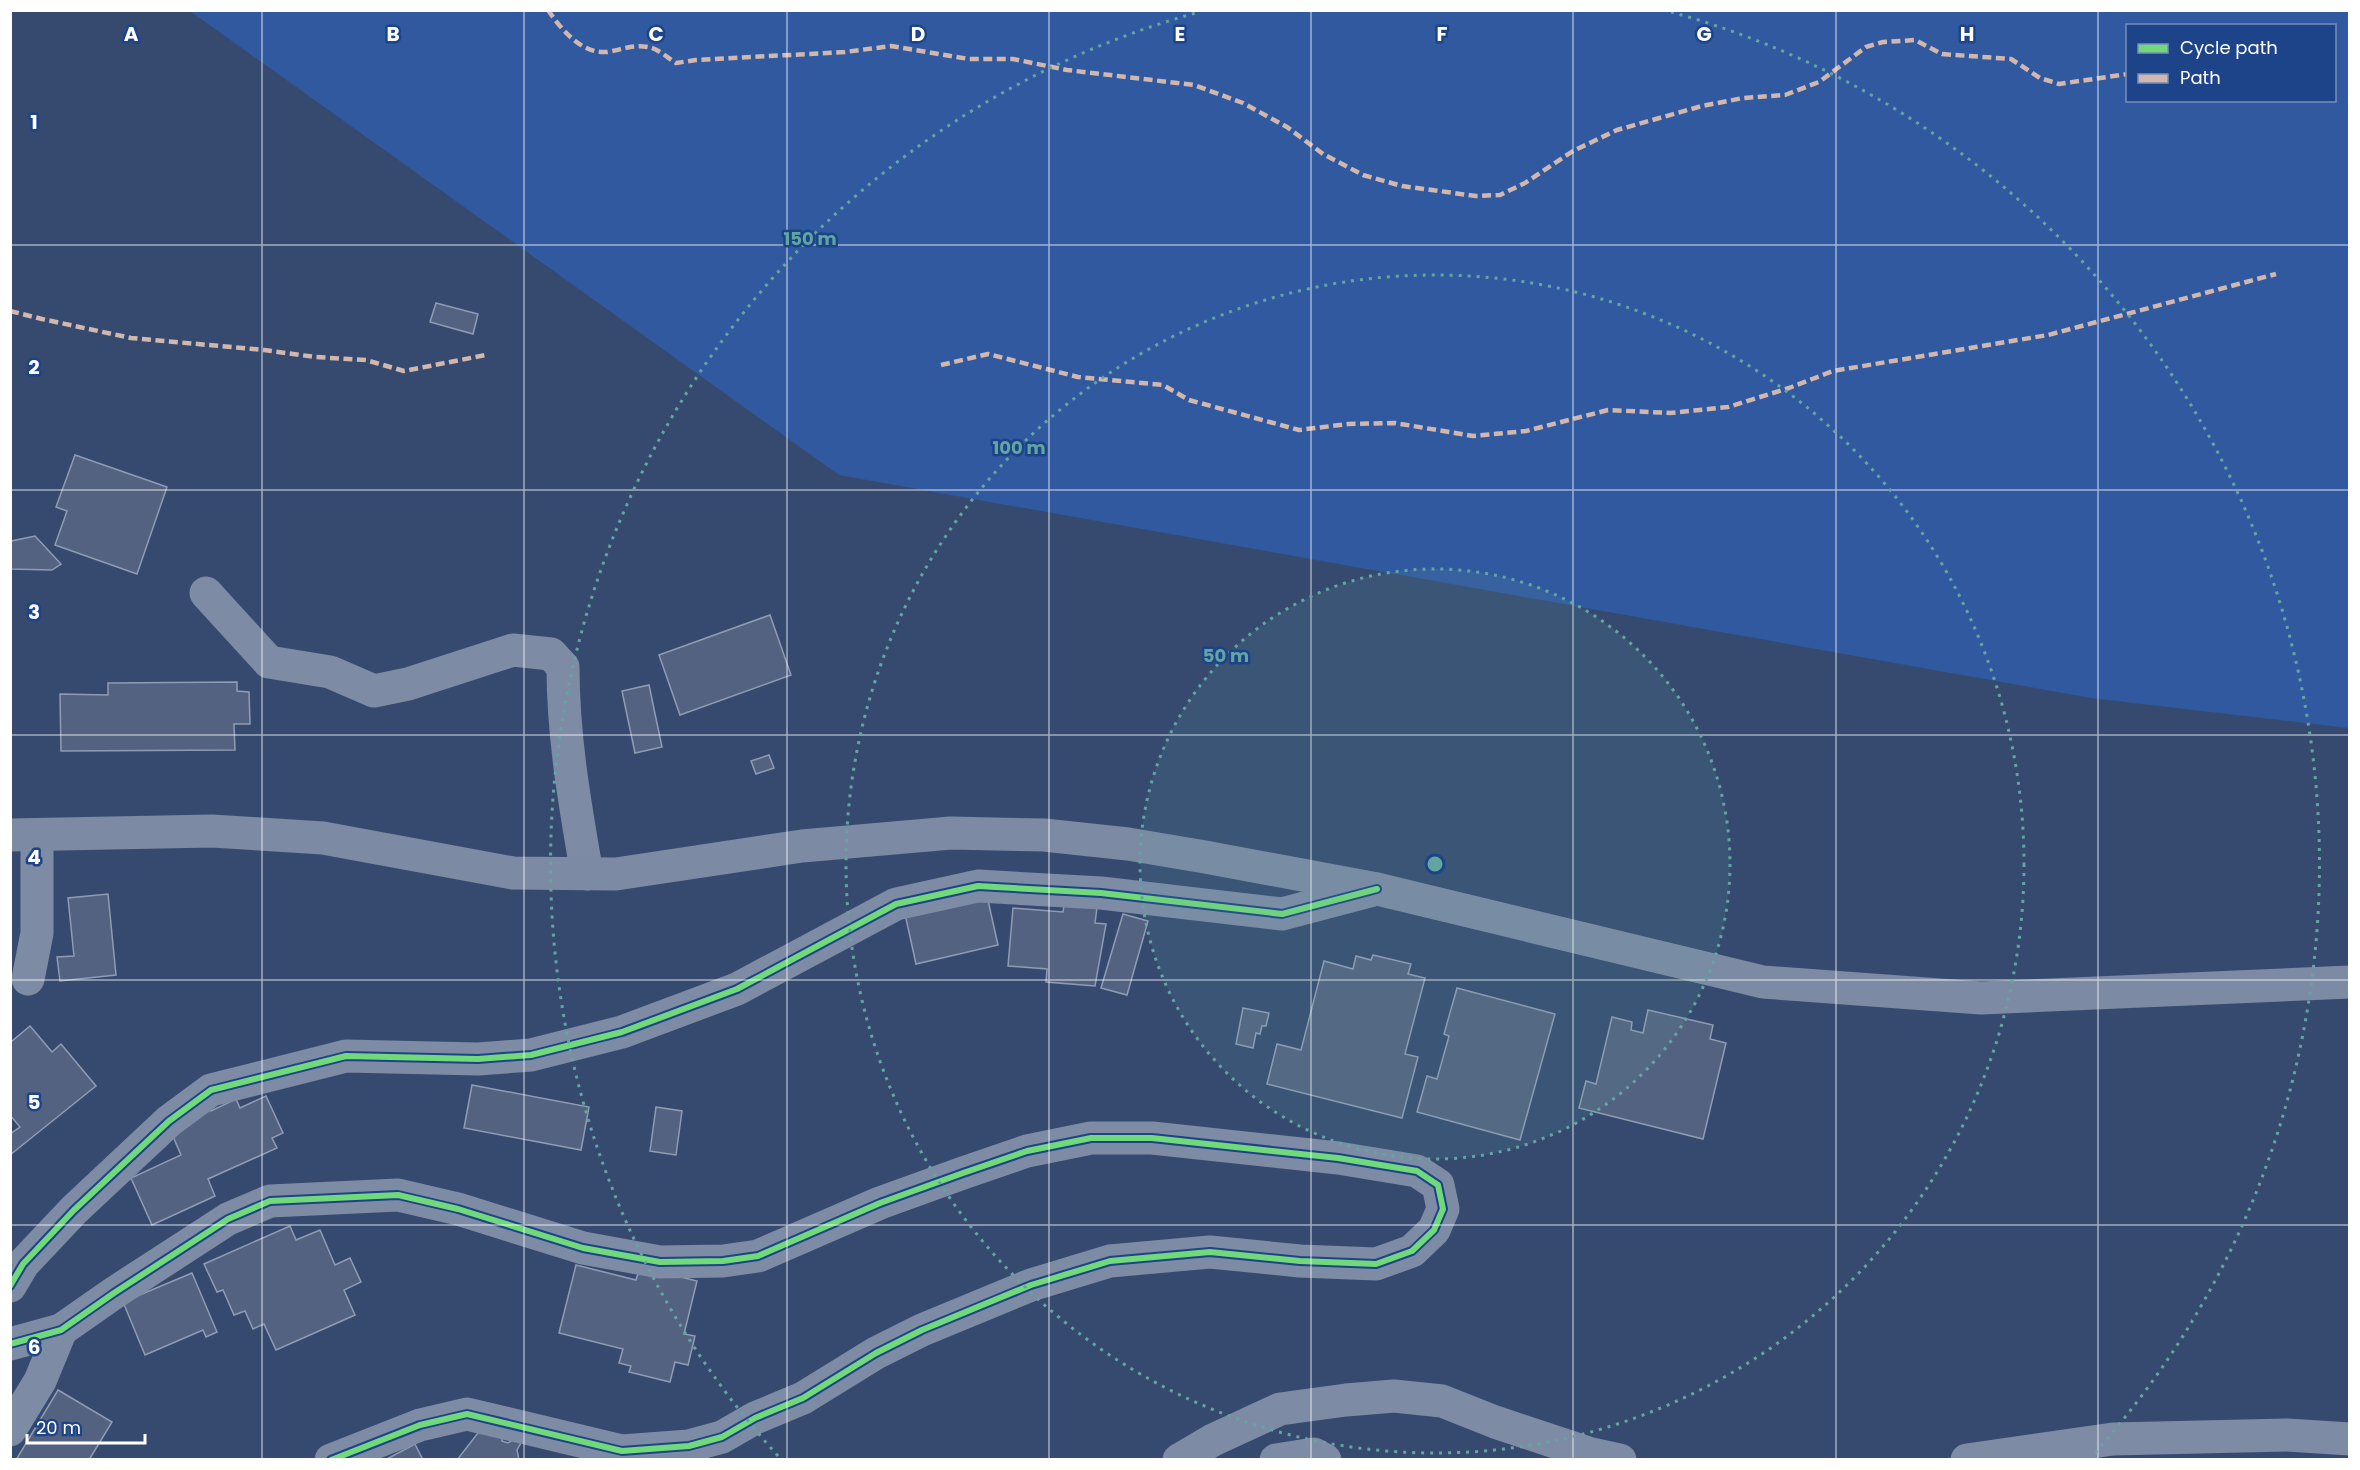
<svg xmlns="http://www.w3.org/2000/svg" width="2360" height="1470" viewBox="0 0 2360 1470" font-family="Poppins,sans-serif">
  <rect width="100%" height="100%" fill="#364a70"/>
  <!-- green -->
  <path fill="#31599f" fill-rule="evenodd" d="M190,11H2349V728L2091,698L839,475ZM2128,26H2334V100H2128Z"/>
  <!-- building -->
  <g fill="#526280" stroke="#909cb3" stroke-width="1.5">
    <polygon points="436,303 478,314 473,334 430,322"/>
    <polygon points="75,455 167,487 137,574 55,545 67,511 56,507"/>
    <polygon points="10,536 11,541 35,536 61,564 52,570 10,569"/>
    <polygon points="770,615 791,675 680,715 659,655"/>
    <polygon points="237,682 237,691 249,692 250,724 234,724 235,750 61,751 60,694 108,695 108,683"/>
    <polygon points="649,685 662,747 635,753 622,691"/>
    <polygon points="769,755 774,768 756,774 751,761"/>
    <polygon points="108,894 116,975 60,981 57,957 74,956 68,898"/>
    <polygon points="987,896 998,945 916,964 905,914"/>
    <polygon points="1064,905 1097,908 1095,923 1106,924 1095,986 1046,982 1047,969 1008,966 1013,908 1063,912"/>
    <polygon points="1123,914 1148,921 1127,995 1101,988"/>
    <polygon points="1373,955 1411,964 1408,974 1425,978 1405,1054 1418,1057 1402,1118 1267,1084 1277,1044 1301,1050 1324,961 1353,969 1356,956 1371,960"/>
    <polygon points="1457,988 1555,1014 1520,1140 1417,1112 1427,1076 1437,1079 1449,1036 1444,1034"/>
    <polygon points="1243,1008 1269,1013 1266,1026 1262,1026 1260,1034 1256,1033 1253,1048 1236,1044"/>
    <polygon points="1648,1010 1713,1025 1710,1039 1726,1043 1703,1139 1579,1108 1586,1081 1596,1084 1612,1017 1632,1022 1631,1030 1643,1033"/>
    <polygon points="30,1026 52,1052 61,1044 96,1086 10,1155 10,1134 20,1127 10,1115 10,1039 12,1041"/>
    <polygon points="472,1085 589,1107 581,1150 464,1128"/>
    <polygon points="266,1096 283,1133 272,1138 277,1148 208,1179 215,1196 152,1225 131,1178 181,1155 171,1132 208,1105 211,1111 236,1099 240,1108"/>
    <polygon points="656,1107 682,1111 676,1155 650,1151"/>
    <polygon points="290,1226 296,1240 320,1230 335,1265 350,1258 361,1282 344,1290 355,1315 276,1350 264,1324 253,1329 245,1311 234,1315 223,1290 217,1292 204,1264"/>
    <polygon points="576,1265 636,1280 640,1267 697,1281 684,1334 695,1336 688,1365 675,1362 670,1382 629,1372 631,1366 619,1363 623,1349 559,1333"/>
    <polygon points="192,1273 217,1332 206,1337 203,1330 145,1355 123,1302"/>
    <polygon points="58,1390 112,1422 89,1460 16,1460"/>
    <polygon points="481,1429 503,1436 502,1441 508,1443 516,1438 521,1443 517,1450 519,1460 457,1460"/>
    <polygon points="415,1444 423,1460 385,1460"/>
  </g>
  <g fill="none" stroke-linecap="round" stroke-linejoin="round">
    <!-- minor -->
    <g stroke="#7d8ba5" stroke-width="33">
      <path d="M206,593L269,662L330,672L374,691L408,684L513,650L551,654L563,667C563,737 575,805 587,874"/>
      <polyline points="28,979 37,933 37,835"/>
      <polyline points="10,1286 23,1264 74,1210 169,1121 211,1090 346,1056 478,1059 531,1055 622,1032 737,989 896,904 978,886 1101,893 1282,914 1377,889"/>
      <polyline points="10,1344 61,1330 114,1293 228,1219 270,1201 398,1195 458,1209 583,1248 660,1262 723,1261 758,1256 880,1203 963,1173 1027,1151 1091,1138 1152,1138 1338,1158 1417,1171 1438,1185 1443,1209 1434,1230 1412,1251 1376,1264 1300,1261 1210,1252 1110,1261 1031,1285 922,1330 876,1353 803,1398 755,1418 722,1437 689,1446 622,1451 467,1414 420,1425 331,1460"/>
      <polyline points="10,1430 40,1381 61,1330"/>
      <polyline points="1179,1460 1213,1440 1280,1409 1346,1400 1394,1396 1442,1401 1495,1422 1588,1453 1620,1460"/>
      <polyline points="1276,1460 1314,1454 1325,1460"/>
      <polyline points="1967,1460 2113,1439 2287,1435 2350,1439"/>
    </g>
    <!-- major -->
    <polyline stroke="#7c8aa3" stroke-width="33" points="10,835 212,831 323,838 513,873 616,874 802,846 951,833 1044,835 1128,844 1205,857 1377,889 1763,982 1981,998 2350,982"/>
    <!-- quiet -->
    <g stroke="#d1b7ad" stroke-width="4.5" stroke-dasharray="9 4.5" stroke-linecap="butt">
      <path d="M548,10C561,29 581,54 607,52C621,50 633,44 648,47C657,48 668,58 676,63L696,60L845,52L891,46L969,59H1013L1067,70L1194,85L1243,103L1287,127L1323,154L1363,175L1402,186L1476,196L1500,195L1525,183L1573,151L1617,130L1702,106L1743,98L1785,95L1819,82L1866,47L1883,42L1915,40L1942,54L2011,59L2040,78L2059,84L2128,74"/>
      <polyline points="10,311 42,319 131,338 264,350 315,357 366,360 404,371 486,355"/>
      <polyline points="941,365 988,354 1078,377 1163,385 1189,400 1299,430 1348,424 1395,423 1473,436 1526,431 1608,410 1670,413 1728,407 1789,388 1833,371 2048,335 2276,274"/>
    </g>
    <defs>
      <g id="cycleway">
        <polyline points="10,1286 23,1264 74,1210 169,1121 211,1090 346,1056 478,1059 531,1055 622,1032 737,989 896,904 978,886 1101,893 1282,914 1377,889"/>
        <polyline points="10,1344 61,1330 114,1293 228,1219 270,1201 398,1195 458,1209 583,1248 660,1262 723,1261 758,1256 880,1203 963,1173 1027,1151 1091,1138 1152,1138 1338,1158 1417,1171 1438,1185 1443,1209 1434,1230 1412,1251 1376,1264 1300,1261 1210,1252 1110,1261 1031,1285 922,1330 876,1353 803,1398 755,1418 722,1437 689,1446 622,1451 467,1414 420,1425 331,1460"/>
      </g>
    </defs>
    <!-- cycleway casing -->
    <use href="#cycleway" stroke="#1d4388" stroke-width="10"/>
    <!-- cycleway -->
    <use href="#cycleway" stroke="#71d979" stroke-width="6"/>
  </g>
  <!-- grid -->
  <path fill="none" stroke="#fff" stroke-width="1.5" stroke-opacity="0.55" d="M262,10V1460M524,10V1460M787,10V1460M1049,10V1460M1311,10V1460M1573,10V1460M1836,10V1460M2098,10V1460M10,245H2350M10,490H2350M10,735H2350M10,980H2350M10,1225H2350"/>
  <!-- distance rings -->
  <circle cx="1435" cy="864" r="295" fill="#63a6a1" fill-opacity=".12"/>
  <g fill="none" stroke="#63a6a1" stroke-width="3" stroke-dasharray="3 6">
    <circle cx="1435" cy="864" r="295"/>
    <circle cx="1435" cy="864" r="589"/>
    <path d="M778 1456A884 884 0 0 1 1199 12M1671 12A884 884 0 0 1 2092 1456"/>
  </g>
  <g font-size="20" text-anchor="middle" font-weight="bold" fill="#fff" stroke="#1d4388" stroke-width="5" stroke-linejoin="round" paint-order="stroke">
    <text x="131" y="41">A</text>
    <text x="393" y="41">B</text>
    <text x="656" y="41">C</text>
    <text x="918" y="41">D</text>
    <text x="1180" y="41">E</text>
    <text x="1442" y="41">F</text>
    <text x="1704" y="41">G</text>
    <text x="1967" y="41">H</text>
    <text x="34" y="129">1</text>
    <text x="34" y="374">2</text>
    <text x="34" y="619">3</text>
    <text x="34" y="864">4</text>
    <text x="34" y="1109">5</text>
    <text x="34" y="1354">6</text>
  </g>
  <circle cx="1435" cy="864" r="9" fill="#63a6a1" stroke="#1d4388" stroke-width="3"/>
  <g font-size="18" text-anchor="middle" font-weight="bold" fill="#63a6a1" stroke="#1d4388" stroke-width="5" stroke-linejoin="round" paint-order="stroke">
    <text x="810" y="245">150 m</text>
    <text x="1019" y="454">100 m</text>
    <text x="1226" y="662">50 m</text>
  </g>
  <!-- border -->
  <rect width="2360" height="1470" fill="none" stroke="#ffffff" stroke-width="24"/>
  <!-- legend -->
  <rect x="2126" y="24" width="210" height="78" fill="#1d4388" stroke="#778eb8" stroke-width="1.5"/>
  <rect x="2138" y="44" width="30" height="9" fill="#71d979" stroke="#778eb8" stroke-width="1.5"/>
  <text x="2180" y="54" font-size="18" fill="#ffffff">Cycle path</text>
  <rect x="2138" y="74" width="30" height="9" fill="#d1b7ad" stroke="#778eb8" stroke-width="1.5"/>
  <text x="2180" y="84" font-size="18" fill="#ffffff">Path</text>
  <!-- scale -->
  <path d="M27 1434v9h118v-9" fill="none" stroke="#ffffff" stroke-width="3"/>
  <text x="36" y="1434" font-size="18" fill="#ffffff" stroke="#1d4388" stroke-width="4.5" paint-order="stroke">20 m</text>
</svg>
